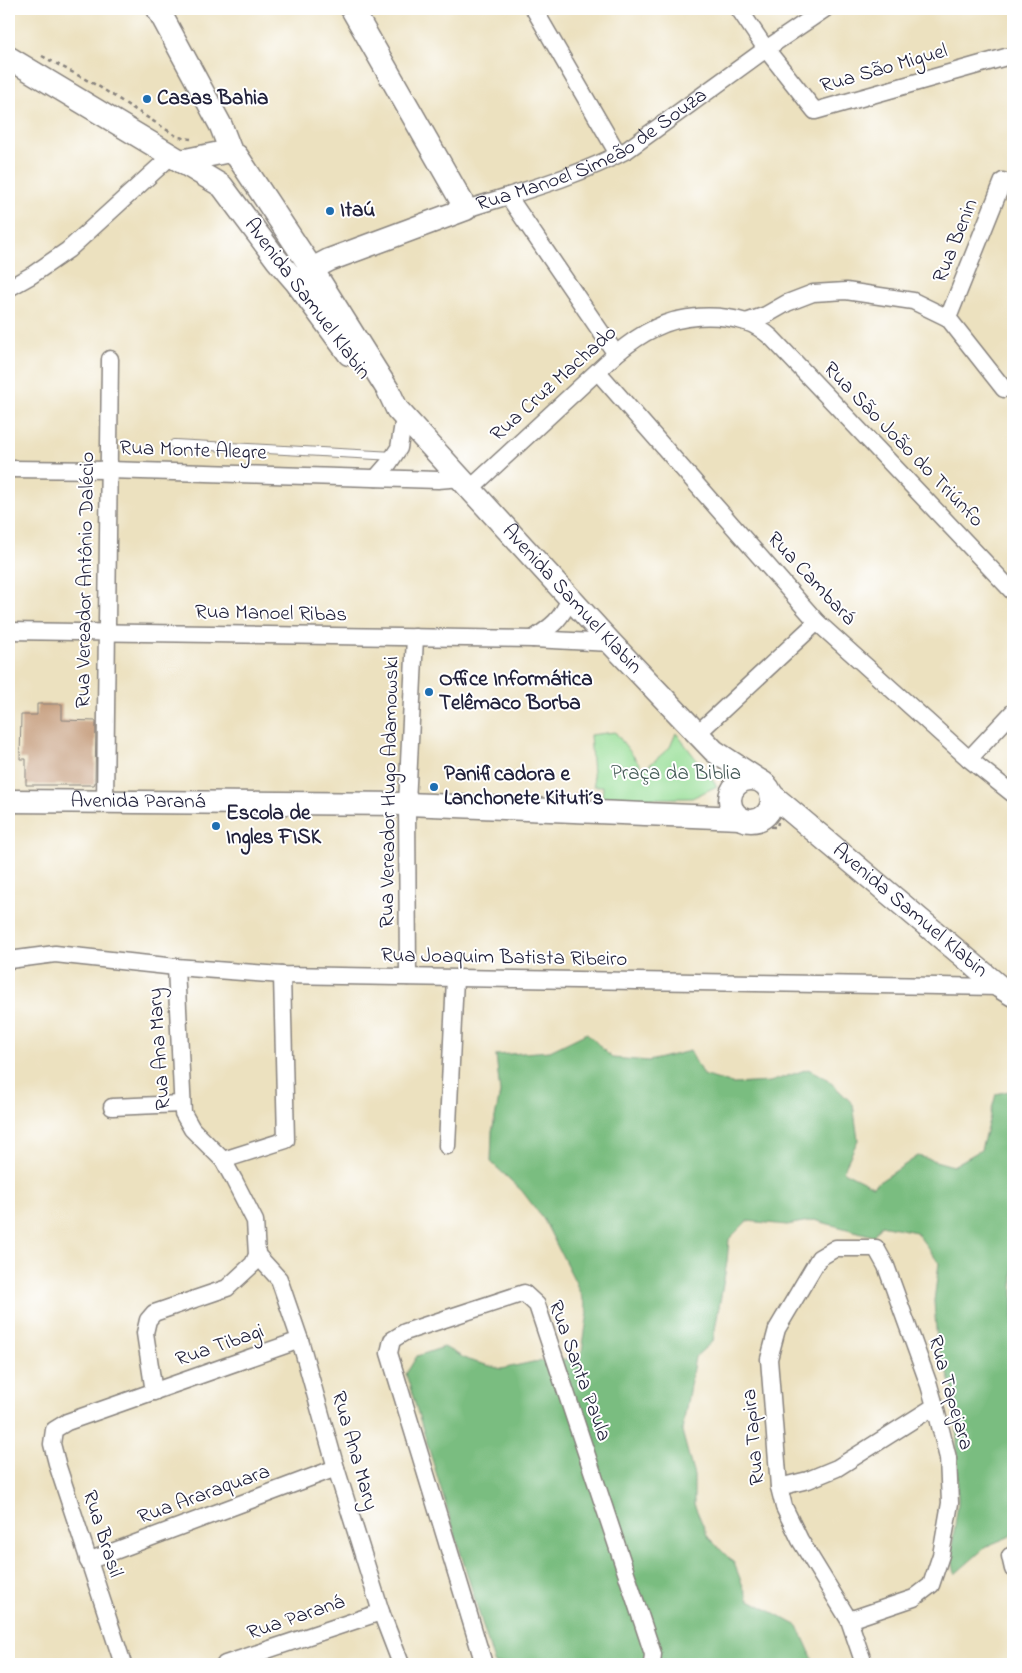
<svg xmlns="http://www.w3.org/2000/svg" width="1022" height="1673" viewBox="0 0 1022 1673" font-family="'Indie Flower',sans-serif">
  <rect width="100%" height="100%" fill="#fff"/>
  <filter id="ink" filterUnits="userSpaceOnUse"><feTurbulence type="fractalNoise" baseFrequency=".02" numOctaves="2"/><feDisplacementMap in="SourceGraphic" scale="10" xChannelSelector="R" yChannelSelector="G"/><feConvolveMatrix kernelMatrix="1 2 1 2 8 2 1 2 1" color-interpolation-filters="sRGB"/></filter>
  <filter id="wash" filterUnits="userSpaceOnUse"><feTurbulence type="fractalNoise" baseFrequency=".0096" numOctaves="4" result="noise"/><feDisplacementMap in="SourceGraphic" scale="20" xChannelSelector="R" yChannelSelector="G"/><feGaussianBlur stdDeviation="1.12" result="paint"/><feColorMatrix in="noise" values="0 0 0 0 0 0 0 0 0 0 0 0 0 0 0 0 0 1.4 0 .05"/><feComposite in="paint" operator="in"/></filter>
  <g filter="url(#wash)">
    <rect width="100%" height="100%" fill="#ece1bf"/>
    <!-- green -->
    <polygon fill="#98de97" stroke="#5d8069" points="615,732 644,770 670,747 676,733 717,786 692,798 602,799 603,786 594,786 590,735"/>
    <!-- forest -->
    <polygon fill="#7abd80" stroke="#4e705e" points="587,1033 612,1058 649,1061 690,1051 703,1075 733,1084 770,1082 808,1069 826,1078 853,1104 858,1140 843,1171 873,1186 918,1156 953,1166 981,1150 996,1094 1013,1090 1013,1535 987,1546 955,1574 951,1554 958,1503 956,1397 937,1343 934,1301 939,1263 916,1232 881,1225 873,1236 814,1220 787,1225 747,1221 729,1239 727,1262 713,1341 695,1357 682,1431 694,1476 694,1504 708,1537 734,1563 748,1599 798,1626 815,1664 495,1664 494,1662 406,1374 417,1356 444,1347 468,1360 501,1369 533,1362 581,1358 588,1312 575,1281 544,1220 522,1191 491,1162 492,1132 500,1093 496,1055 550,1051"/>
    <g id="blocks">
      <!-- building -->
      <polygon fill="#c59c7c" points="37,704 62,704 62,720 96,721 95,783 94,785 26,785 26,759 20,759 21,715 37,715"/>
    </g>
  </g>
  <g filter="url(#ink)">
    <use href="#blocks" fill-opacity="0" stroke="#87827d" stroke-width="1"/>
    <g fill="none" stroke-linecap="round" stroke-linejoin="round">
      <defs>
        <polyline id="lane" points="174,444 394,456"/>
        <g id="street">
          <polyline points="534,9 618,154"/>
          <polyline points="739,9 766,49 815,111 1013,55"/>
          <polyline points="508,196 616,354"/>
          <path id="s1" d="M466,209C520,192 577,177 627,150L766,49L825,9"/>
          <polyline points="9,288 32,275 68,250 171,156"/>
          <polyline points="948,318 1003,181"/>
          <polyline points="746,322 766,315 787,303 813,293 846,291 913,301 948,318 1004,389"/>
          <polyline points="598,372 817,622 969,759 1013,794"/>
          <polyline points="9,469 109,470 438,480 462,478"/>
          <polyline points="376,478 389,463 399,448 404,417"/>
          <path d="M471,488L616,354C628,344 640,335 655,328C681,315 717,313 746,322C756,325 764,331 772,338L1013,592"/>
          <polyline points="9,631 533,639 611,643"/>
          <path d="M533,639C552,626 561,620 570,598"/>
          <polyline points="698,733 817,622"/>
          <polyline points="969,759 1013,712"/>
          <polyline points="105,802 110,359"/>
          <polyline points="9,960 55,954 176,967 282,975 1000,987"/>
          <polyline points="408,977 407,804 415,637"/>
          <polyline points="112,1107 181,1104"/>
          <polyline points="447,1146 455,979"/>
          <polyline points="223,1160 286,1140 282,975"/>
          <polyline points="257,1255 279,1279 300,1340 336,1468 381,1612 401,1664"/>
          <polyline points="154,1392 145,1333 148,1320 154,1313 227,1288 253,1264 257,1255 255,1221 234,1180 223,1160 192,1129 183,1113 176,967"/>
          <polyline points="779,1487 808,1480 837,1468 935,1406"/>
          <polyline points="1010,1556 1013,1569"/>
          <polyline points="88,1561 336,1468"/>
          <polyline points="849,1620 914,1598 931,1585 941,1555 950,1503 948,1458 935,1406 929,1385 886,1266 876,1248 836,1248 819,1258 777,1329 769,1359 779,1487 784,1507 800,1540 849,1620 864,1664"/>
          <polyline points="123,1664 58,1467 52,1444 54,1430 67,1422 300,1340"/>
          <polyline points="225,1664 381,1612"/>
          <polyline points="484,1664 389,1353 392,1340 405,1332 524,1293 537,1305 653,1654 652,1664"/>
        </g>
        <g id="secondary">
          <polyline points="158,9 221,126 231,152"/>
          <polyline points="9,58 222,186 277,260 296,282 349,354"/>
          <path id="s2" d="M181,161L225,152H231L237,156L312,269L388,390L397,409L611,643L714,751L757,779"/>
          <polyline points="300,278 312,269 329,260 466,209 352,9"/>
          <circle cx="751" cy="800" r="21"/>
          <path id="s3" d="M772,795L1000,987L1013,995"/>
          <path id="s4" d="M9,801L407,804L740,818"/>
        </g>
      </defs>
      <!-- lane casing -->
      <use href="#lane" stroke="#87827d" stroke-width="10"/>
      <!-- street casing -->
      <use href="#street" stroke="#87827d" stroke-width="19"/>
      <!-- secondary casing -->
      <use href="#secondary" stroke="#87827d" stroke-width="25"/>
      <!-- path -->
      <g stroke="#87827d" stroke-width="2.5" stroke-dasharray="4 4" stroke-linecap="butt">
        <polyline points="9,37 16,41"/>
        <polyline points="42,56 98,86 178,137 191,139"/>
        <polyline points="755,826 777,827 778,822"/>
      </g>
      <!-- lane -->
      <use href="#lane" stroke="#fff" stroke-width="8"/>
      <!-- street -->
      <use href="#street" stroke="#fff" stroke-width="16"/>
      <!-- secondary -->
      <use href="#secondary" stroke="#fff" stroke-width="22"/>
    </g>
  </g>
  <!-- markers -->
  <g fill="#1f6fb2" stroke="#fff" stroke-width="2">
    <circle cx="147" cy="99" r="5"/>
    <circle cx="330" cy="211" r="5"/>
    <circle cx="429" cy="692" r="5"/>
    <circle cx="434" cy="787" r="5"/>
    <circle cx="216" cy="826" r="5"/>
  </g>
  <g text-anchor="middle" dominant-baseline="central" stroke-width="4" stroke-linejoin="round" paint-order="stroke">
    <!-- street labels -->
    <g font-size="21" fill="#22223b" stroke="#fff">
      <text transform="translate(884 69) rotate(-16)">Rua São Miguel</text>
      <text stroke="none"><textPath href="#s1" startOffset="140">Rua Manoel Simeão de Souza</textPath></text>
      <text transform="translate(956 241) rotate(-68)">Rua Benin</text>
      <text transform="translate(307 299) rotate(53)">Avenida Samuel Klabin</text>
      <text transform="translate(554 384) rotate(-42)">Rua Cruz Machado</text>
      <text transform="translate(903 445) rotate(46)">Rua São João do Triúnfo</text>
      <text transform="translate(193 451) rotate(2)">Rua Monte Alegre</text>
      <text transform="translate(811 579) rotate(47)">Rua Cambará</text>
      <text transform="translate(86 580) rotate(-89)">Rua Vereador Antônio Dalécio</text>
      <text stroke="none"><textPath href="#s2" startOffset="616">Avenida Samuel Klabin</textPath></text>
      <text transform="translate(271 614) rotate(1)">Rua Manoel Ribas</text>
      <text transform="translate(390 792) rotate(-89)">Rua Vereador Hugo Adamowski</text>
      <text stroke="none"><textPath href="#s4" startOffset="129">Avenida Paraná</textPath></text>
      <text stroke="none"><textPath href="#s3" startOffset="180">Avenida Samuel Klabin</textPath></text>
      <text transform="translate(504 958) rotate(1)">Rua Joaquim Batista Ribeiro</text>
      <text transform="translate(160 1049) rotate(-94)">Rua Ana Mary</text>
      <text transform="translate(220 1346) rotate(-19)">Rua Tibagi</text>
      <text transform="translate(579 1371) rotate(70)">Rua Santa Paula</text>
      <text transform="translate(950 1393) rotate(74)">Rua Tapejara</text>
      <text transform="translate(754 1437) rotate(-95)">Rua Tapira</text>
      <text transform="translate(354 1451) rotate(74)">Rua Ana Mary</text>
      <text transform="translate(204 1495) rotate(-20)">Rua Araraquara</text>
      <text transform="translate(102 1534) rotate(72)">Rua Brasil</text>
      <text transform="translate(296 1618) rotate(-19)">Rua Paraná</text>
    </g>
    <!-- poi labels -->
    <g font-size="21" font-weight="bold" fill="#22223b" stroke="#fff" text-anchor="start">
      <text x="157" y="99">Casas Bahia</text>
      <text x="340" y="211">Itaú</text>
      <text x="439" y="680">Office Informática<tspan x="439" dy="24">Telêmaco Borba</tspan></text>
      <text x="444" y="775">Panificadora e<tspan x="444" dy="24">Lanchonete Kituti´s</tspan></text>
      <text x="226" y="814">Escola de<tspan x="226" dy="24">Ingles FISK</tspan></text>
    </g>
    <!-- park labels -->
    <g font-size="21" fill="#455a57" stroke="#fff">
      <text x="676" y="774">Praça da Biblia</text>
    </g>
  </g>
  <!-- margin -->
  <rect width="1022" height="1673" fill="none" stroke="#fff" stroke-width="30"/>
</svg>
